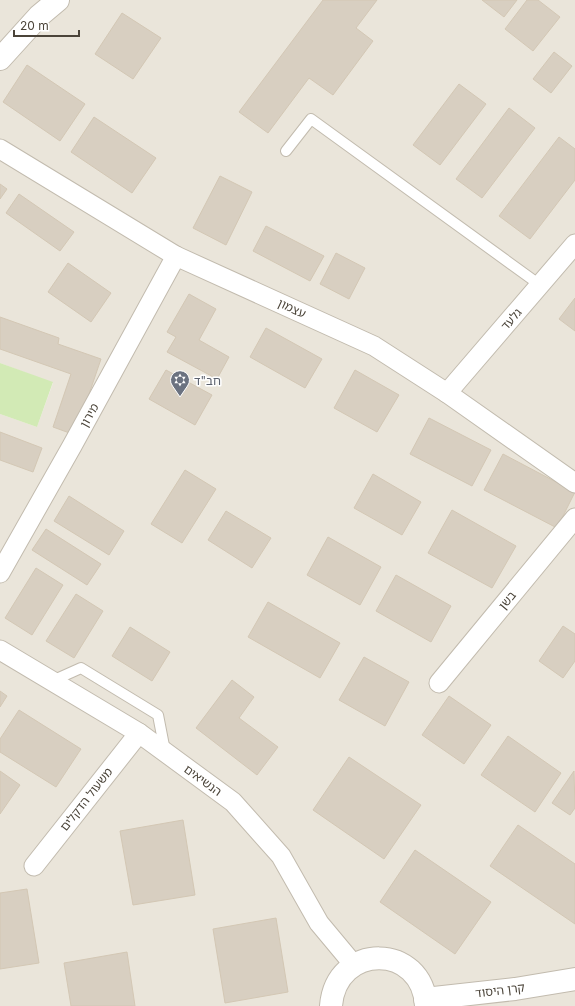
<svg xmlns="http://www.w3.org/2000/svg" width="575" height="1006" viewBox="0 0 575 1006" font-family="Inter,'Noto Sans Hebrew',sans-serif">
  <rect width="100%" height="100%" fill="#f6f3ec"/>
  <!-- residential -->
  <polygon fill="#eae5da" points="0,0 575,0 575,1006 0,1006 0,414 37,427 53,383 0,363"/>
  <!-- green -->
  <polygon fill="#d2eab5" points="0,363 53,382 37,427 0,414"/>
  <!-- building -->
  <g fill="#d8cfc1" stroke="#d3c7b4">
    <polygon points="323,0 377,0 356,28 373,41 333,95 309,78 268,133 239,112"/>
    <polygon points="482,0 517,0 504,17"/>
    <polygon points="527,0 538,0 560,17 533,51 505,29"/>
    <polygon points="122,13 161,38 133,79 95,54"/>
    <polygon points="554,52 572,66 551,93 533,79"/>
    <polygon points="27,65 85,104 60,141 3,102"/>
    <polygon points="459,84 486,104 440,165 413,145"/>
    <polygon points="509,108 535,128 482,198 456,179"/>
    <polygon points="94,117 156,158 132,193 71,152"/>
    <polygon points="559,137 575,149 575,180 530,239 499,216"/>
    <polygon points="220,176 252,192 226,245 193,228"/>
    <polygon points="0,184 7,189 0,199"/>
    <polygon points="19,194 74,232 60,251 6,213"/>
    <polygon points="266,226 324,256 310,281 253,251"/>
    <polygon points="336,253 365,268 349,299 320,284"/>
    <polygon points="68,263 111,293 91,322 48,292"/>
    <polygon points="189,294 216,309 199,340 229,357 217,379 167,352 176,337 167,332"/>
    <polygon points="575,298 575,331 559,319"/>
    <polygon points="0,317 59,338 58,344 101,359 75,435 53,427 71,374 0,349"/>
    <polygon points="266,328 322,359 305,388 250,357"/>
    <polygon points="166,370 212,395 195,425 149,399"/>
    <polygon points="355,370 399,395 377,432 334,408"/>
    <polygon points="429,418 491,450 472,486 410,454"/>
    <polygon points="0,432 42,448 33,472 0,460"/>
    <polygon points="503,454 575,492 557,528 484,490"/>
    <polygon points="185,470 216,489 182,543 151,524"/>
    <polygon points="373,474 421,502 402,535 354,508"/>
    <polygon points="69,496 124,531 109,555 54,521"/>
    <polygon points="452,510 516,546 492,588 428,553"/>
    <polygon points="226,511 271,538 252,568 208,540"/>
    <polygon points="46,529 101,564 87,585 32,550"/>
    <polygon points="328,537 381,567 360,605 307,575"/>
    <polygon points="36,568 63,585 32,635 5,618"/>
    <polygon points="396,575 451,606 431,642 376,611"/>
    <polygon points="76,594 103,611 74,658 46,641"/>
    <polygon points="268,602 340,643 320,678 248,637"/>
    <polygon points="563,626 575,634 575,661 563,678 539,661"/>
    <polygon points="130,627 170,652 152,681 112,656"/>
    <polygon points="364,657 409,682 385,726 339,700"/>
    <polygon points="232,680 254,697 239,718 278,747 257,775 196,728"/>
    <polygon points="0,691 7,696 0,707"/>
    <polygon points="449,696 491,725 464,764 422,735"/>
    <polygon points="19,710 81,749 56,787 0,752 0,739"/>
    <polygon points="508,736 561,773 535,812 481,775"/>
    <polygon points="349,757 421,805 384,859 313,810"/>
    <polygon points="0,771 20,785 0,814"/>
    <polygon points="574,771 575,808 570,815 552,803"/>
    <polygon points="183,820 195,895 133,905 120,831"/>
    <polygon points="518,825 575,864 575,924 490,866"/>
    <polygon points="415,850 491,902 455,954 380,902"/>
    <polygon points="27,889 39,963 0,969 0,893"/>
    <polygon points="276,918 288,992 225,1003 213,929"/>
    <polygon points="127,952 135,1006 71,1006 64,963"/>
  </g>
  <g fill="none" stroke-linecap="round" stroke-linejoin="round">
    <defs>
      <g id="service">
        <polyline points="286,151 311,119 540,285"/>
        <polyline points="52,681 81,668 158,715 165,751"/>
      </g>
      <g id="minor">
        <polyline points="0,149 176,256 374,346 447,393 575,483"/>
        <polyline points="447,393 575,244"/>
        <polyline points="0,573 72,446 176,256"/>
        <polyline points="0,650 139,733 233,802 281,856 319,923 354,965"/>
        <polyline points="439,683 575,518"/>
        <polyline points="34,866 139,733"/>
      </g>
      <g id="tertiary">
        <polyline points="0,59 39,16 58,0"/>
        <polyline points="425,999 515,989 575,979"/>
        <path d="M331,1006C336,942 423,943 426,1006"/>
      </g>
    </defs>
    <!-- service casing -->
    <use href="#service" stroke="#c2bbae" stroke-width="12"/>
    <!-- minor casing -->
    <use href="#minor" stroke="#c2bbae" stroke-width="21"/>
    <!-- tertiary casing -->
    <use href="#tertiary" stroke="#c2bbae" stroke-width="24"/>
    <!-- service -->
    <use href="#service" stroke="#fff" stroke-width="10"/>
    <!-- minor -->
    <use href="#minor" stroke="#fff" stroke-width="19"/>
    <!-- tertiary -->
    <use href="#tertiary" stroke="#fff" stroke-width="22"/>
  </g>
  <!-- icons -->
  <defs>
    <symbol id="synagogue-pin" viewBox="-11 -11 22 30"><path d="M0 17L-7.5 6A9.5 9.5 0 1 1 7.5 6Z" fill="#6b7280" stroke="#fff"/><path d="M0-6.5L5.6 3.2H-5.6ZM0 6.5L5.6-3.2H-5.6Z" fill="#fff"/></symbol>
  </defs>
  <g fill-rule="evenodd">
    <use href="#synagogue-pin" x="169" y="369" width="22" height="30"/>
  </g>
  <g text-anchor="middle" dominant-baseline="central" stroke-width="3" stroke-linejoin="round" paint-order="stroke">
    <!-- street labels -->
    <g font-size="12" fill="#4b4439" stroke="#fff">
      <text transform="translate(292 308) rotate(25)">עצמון</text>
      <text transform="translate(511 319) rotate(-49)">גלעד</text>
      <text transform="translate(89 415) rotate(-61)">מירון</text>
      <text transform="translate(507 600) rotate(-50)">בשן</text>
      <text transform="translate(203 780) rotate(36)">הנשיאים</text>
      <text transform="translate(86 799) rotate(-52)">משעול הדקלים</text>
      <text transform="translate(500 990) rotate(-7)">קרן היסוד</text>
    </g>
    <!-- worship labels -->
    <g font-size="12" fill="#5b616d" stroke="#fff" text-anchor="start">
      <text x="194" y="380">חב"ד</text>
    </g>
  </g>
  <!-- scale -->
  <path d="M14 30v6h65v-6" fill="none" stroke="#4b4439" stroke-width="2"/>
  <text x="20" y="30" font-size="12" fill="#4b4439" stroke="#ffffff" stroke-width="3" paint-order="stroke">20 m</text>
</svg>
